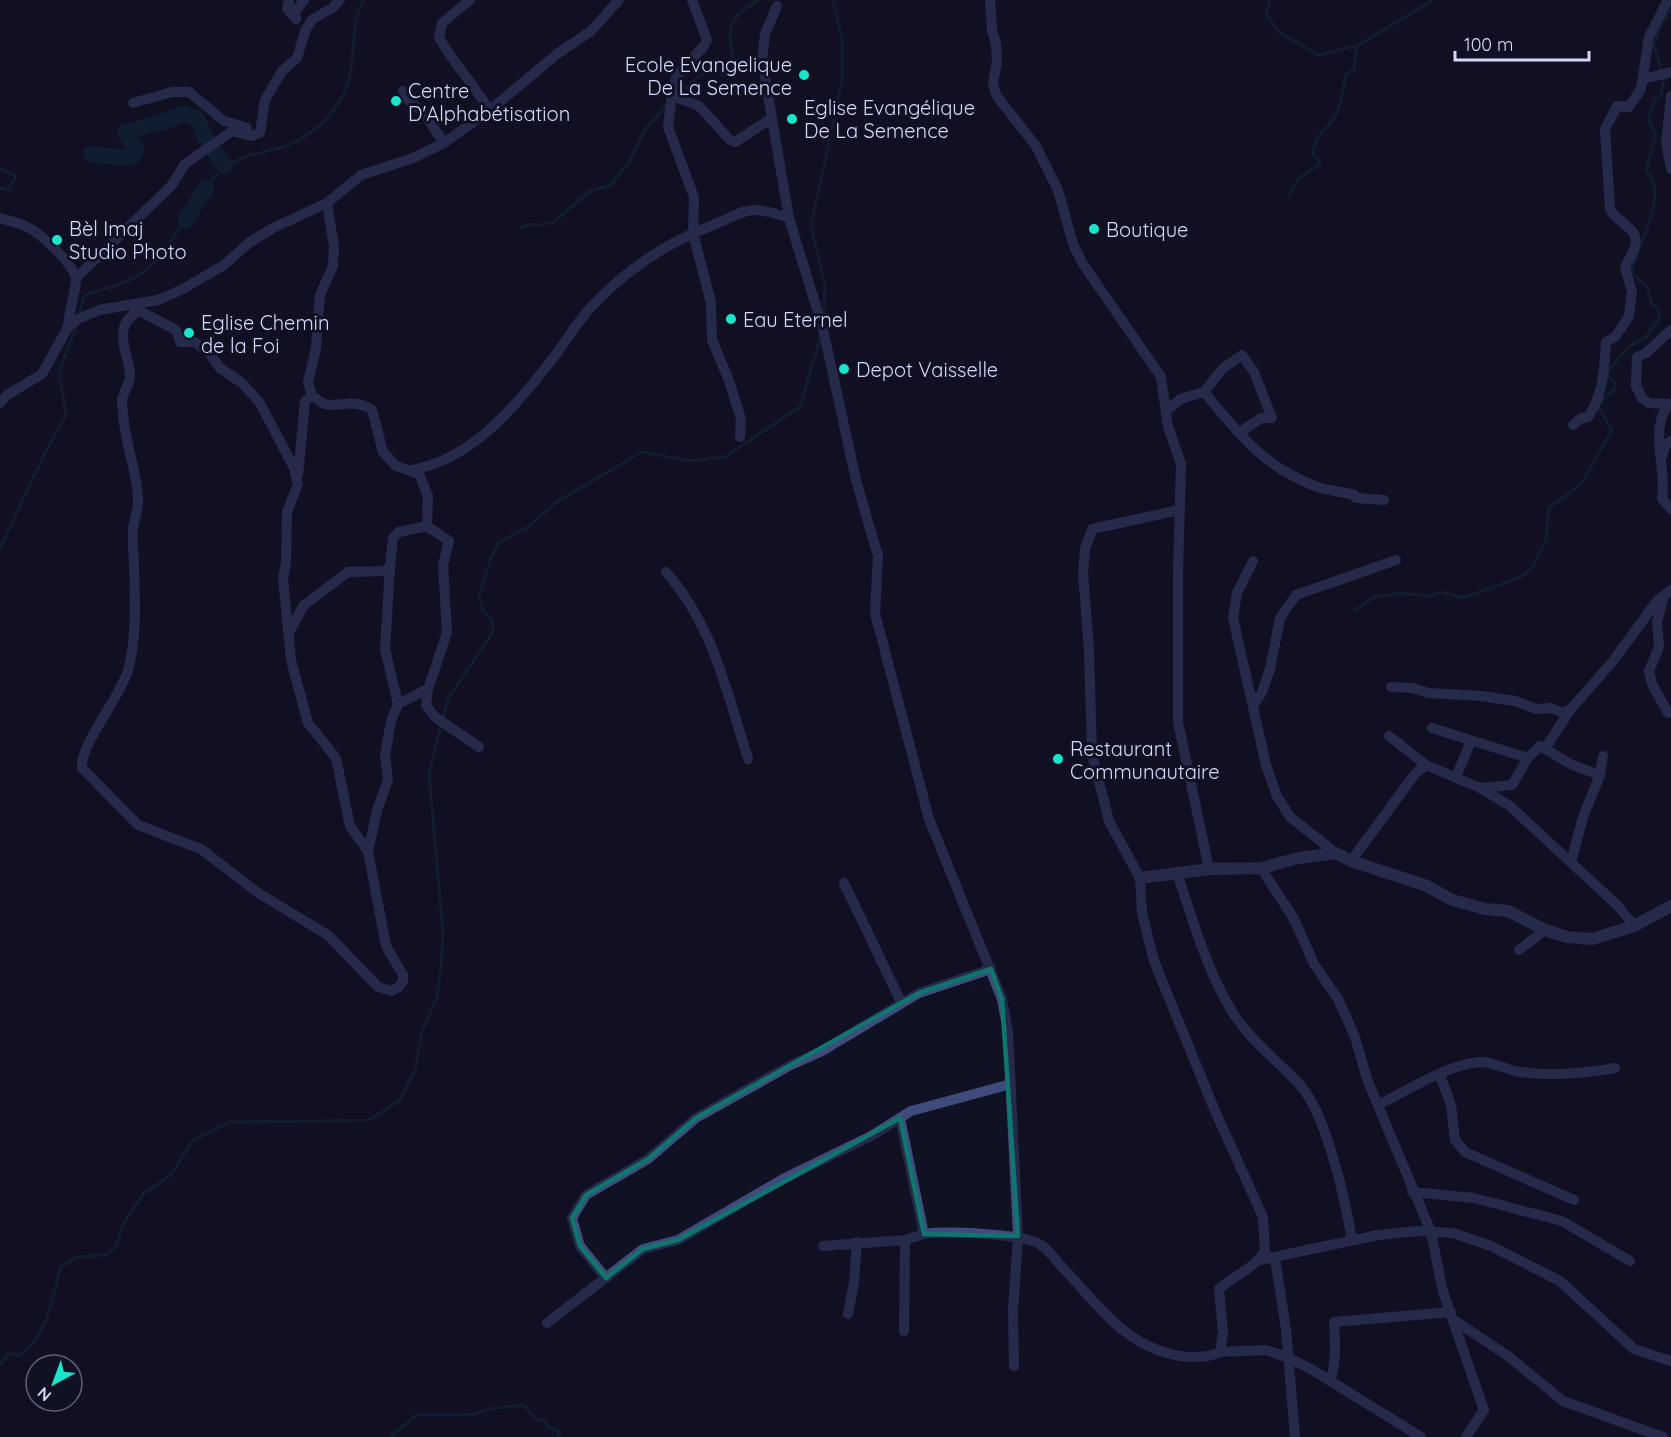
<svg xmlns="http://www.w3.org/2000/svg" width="1671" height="1437" viewBox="0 0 1671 1437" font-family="Quicksand,sans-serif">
  <rect width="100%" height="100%" fill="#101122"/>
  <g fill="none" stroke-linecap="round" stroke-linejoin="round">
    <!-- stream -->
    <g stroke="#102d41" stroke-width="3">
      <polyline points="1270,0 1266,14 1280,33 1319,55 1359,45 1433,0"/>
      <path d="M680,94L696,78L713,70L716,74L726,75L735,69C733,51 723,30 738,15C744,9 752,5 758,0"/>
      <polyline points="0,169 16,176 8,190 0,188"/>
      <path d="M1289,196L1298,179L1321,163L1313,155C1314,135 1326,131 1336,115C1339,111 1345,81 1346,74L1354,70L1357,45"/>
      <polyline points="520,228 532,224 541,225 554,222 590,191 611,185 629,162 644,131 667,104"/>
      <path d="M79,315L84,296C100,289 121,286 136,277C177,252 188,197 224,168C242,153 268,153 289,145C308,137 329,119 340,101C360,65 347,34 363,0"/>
      <polyline points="824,317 825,285 811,226 842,81 842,40 833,0"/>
      <path d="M1601,401L1615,389L1616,384L1609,378L1607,372L1609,369L1630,346L1645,338L1660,318L1658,309L1652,304L1647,287L1631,272C1637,247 1671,191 1646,171L1656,134L1648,119L1655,99L1661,96L1664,76L1654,46L1660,27L1671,10"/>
      <polyline points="0,548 44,455 66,415 59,372 78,322"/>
      <polyline points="1355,610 1375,597 1400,593 1427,596 1442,592 1463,598 1523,576 1534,565 1546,539 1549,508 1581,484 1612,430 1598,407"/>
      <polyline points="443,718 448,699 493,632 492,621 483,610 479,596 491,558 499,542 528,527 558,501 642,452 690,461 725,457 800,407 821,335"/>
      <path d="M0,1364L10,1353L19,1356C49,1333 51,1304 60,1268L77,1257L106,1255L116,1247L123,1224L143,1194L172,1174L192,1141L230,1122L369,1120L400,1100L416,1067L421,1034L437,998L441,966L443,932L429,774L441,724"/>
      <polyline points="391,1437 416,1415 470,1415 489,1409 523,1405 537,1420 545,1421 548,1427 557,1430 560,1437"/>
    </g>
    <!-- river -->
    <g stroke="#102d41" stroke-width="16">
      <path d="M91,154L124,158L133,156L137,149L125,133C146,125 163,125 184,113L197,118L204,136L225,167"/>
      <polyline points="185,221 206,188"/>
    </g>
    <!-- minor -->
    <g stroke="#3f4b7d" stroke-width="10">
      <polyline points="289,0 287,9 296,19"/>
      <path d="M470,0L442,23L439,37C453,64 475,84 489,111"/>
      <polyline points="692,0 707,40 704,46 678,74 673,86 668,127 694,197 693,233 711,303 712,340 728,378 741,419 740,437"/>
      <polyline points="990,0 992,30 996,44 997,62 993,83 996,95 1036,146 1058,190 1073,244 1083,264 1161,377 1168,427 1181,464 1178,573 1178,722 1209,869"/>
      <polyline points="777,6 765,34 762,60 789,218 823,329 856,480 878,556 875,613 929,819 1002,999 1008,1032 1018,1236 1013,1311 1014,1366"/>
      <polyline points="296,19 295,12 304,0"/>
      <polyline points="1643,79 1671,72"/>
      <polyline points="403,91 409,101 423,112 444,143"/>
      <polyline points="671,95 699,106 730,140 735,142 772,118"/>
      <polyline points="1671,96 1666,143 1671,169"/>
      <polyline points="133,103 172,92 189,92 224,121 247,128"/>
      <path d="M327,203L334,247L333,266L320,295L316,348L308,382L312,396C316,398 320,402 325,404C338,408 354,397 372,410L383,452L396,466L419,474L428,496L427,526L449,541L443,565L447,632L428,689L426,705L435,717L479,747"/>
      <path d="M0,218C10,221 22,223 31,229C44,237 76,266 76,281C75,293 69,311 68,327"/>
      <polyline points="76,278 171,186 185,164 232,131 251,136 260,133 265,100 282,71 297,58 306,29 313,19 332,8 340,0"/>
      <polyline points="134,308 176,330 180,342 195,342 210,354 220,368 242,383 260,403 294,468 298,484 287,512 286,562 283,578 291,660 308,723 336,758 350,826 368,851"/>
      <path d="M140,310C110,326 128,351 130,374C131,385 123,390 122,400C122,406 123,415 124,422C127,450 138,474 138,502C138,512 134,520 133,529C132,541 134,554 134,566C135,599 137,638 128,670C121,696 79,746 82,768L138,825L201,849L257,892L329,936L378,987L392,991L399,987L403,981V975L386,946L368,851L378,807L388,780L385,756L391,721L398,704L428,689"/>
      <polyline points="1204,392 1222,369 1242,355 1254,372 1272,418 1261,418 1239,433"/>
      <polyline points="0,403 7,395 42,374 68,327 78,319 99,310 158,300 181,290 224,265 250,242 273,228 327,203 361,175 413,158 444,143 489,111 557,54 591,31 619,0"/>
      <polyline points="1668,404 1649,403 1642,398 1636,386 1637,357 1646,353 1671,330"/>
      <path d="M1671,405L1668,404C1649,434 1667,466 1662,499L1671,509"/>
      <path d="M1167,410L1181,399L1204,392C1240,435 1263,467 1318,487C1330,491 1343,492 1355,495L1356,498L1384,500"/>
      <path d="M1573,425L1581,418L1588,417C1604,394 1604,368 1606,342L1615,337L1629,316L1632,292L1625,268C1628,260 1634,253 1635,246C1640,226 1615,224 1610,208L1605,129L1617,106L1629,107L1641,89L1649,37L1668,0"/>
      <polyline points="1662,457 1665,445 1671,441"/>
      <path d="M411,470C473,460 517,404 554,357C567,340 577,322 592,306C624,272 665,244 708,227C749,211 744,203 789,218"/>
      <polyline points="298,475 305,401 312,396"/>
      <polyline points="1253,561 1237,593 1233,618 1266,765 1277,796 1290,817 1336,853"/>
      <polyline points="390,567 385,649 398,704"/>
      <path d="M666,572C713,625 727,692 748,759"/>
      <polyline points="1664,596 1657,622 1659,647 1649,671 1652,684 1668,713"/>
      <polyline points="289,633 303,606 348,572 385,571 390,567 393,538 399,532 427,526"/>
      <polyline points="1391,687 1412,688 1428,693 1481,696 1515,701 1537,709 1551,708 1563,713 1571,709 1613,661 1657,601 1671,590"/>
      <polyline points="1254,705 1262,692 1270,669 1280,618 1296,595 1396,560"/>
      <polyline points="1432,728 1528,758 1540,746 1572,765 1600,775"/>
      <polyline points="1389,736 1426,765 1480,788 1510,806 1618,906 1634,926"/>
      <polyline points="1546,747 1571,709"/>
      <polyline points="1456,777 1471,741"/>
      <polyline points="1480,788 1512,785 1528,758"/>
      <polyline points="1351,861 1415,774 1426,765"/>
      <polyline points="1571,862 1583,817 1600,775 1603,756"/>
      <polyline points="1261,868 1294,919 1314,964 1338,999 1355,1037 1367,1079 1431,1232 1443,1292 1484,1410 1466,1437"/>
      <path d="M1177,872C1190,912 1208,973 1230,1008C1248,1039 1276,1059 1300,1085C1327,1115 1345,1200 1352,1240"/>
      <polyline points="844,883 901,1002"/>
      <polyline points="1519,950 1545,930"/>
      <polyline points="1440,1075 1451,1105 1455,1140 1465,1152 1574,1200"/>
      <path d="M1378,1105C1406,1091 1447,1065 1479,1062C1490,1061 1503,1068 1514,1071C1548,1077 1581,1074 1615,1068"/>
      <path d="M900,1118L924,1234C945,1231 1023,1233 1041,1245C1049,1250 1056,1261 1063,1268C1095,1301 1123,1344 1171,1354C1188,1358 1205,1359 1220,1352L1223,1333L1219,1289C1234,1275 1254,1269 1265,1251L1263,1217L1215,1111L1154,961L1142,913L1140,878L1109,821L1092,754L1089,649L1083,573L1085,549L1092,529L1179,510"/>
      <polyline points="1412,1192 1474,1198 1562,1221 1630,1261"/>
      <polyline points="823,1246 905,1240 924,1234"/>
      <polyline points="1275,1258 1286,1329 1295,1437"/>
      <polyline points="1260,1260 1378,1235 1417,1231 1454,1233 1491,1246 1560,1281 1634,1349 1671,1361"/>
      <polyline points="606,1278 580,1246 572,1218 586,1195 648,1159 696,1118 789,1066 822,1051 919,993 991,969"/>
      <polyline points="848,1314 854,1282 857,1242"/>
      <polyline points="1454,1320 1508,1356 1563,1401 1663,1437"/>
      <polyline points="547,1323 643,1249 678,1240 783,1179 871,1136 911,1111 1011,1084"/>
      <polyline points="904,1331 905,1240"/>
      <polyline points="1220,1352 1266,1350 1289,1358 1311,1369 1421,1437"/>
      <path d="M1330,1381C1337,1361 1335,1343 1334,1322L1451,1312"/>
    </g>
    <!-- tertiary -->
    <polyline stroke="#3f4b7d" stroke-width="12" points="1140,878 1209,869 1261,868 1299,858 1336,853 1351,861 1427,886 1452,900 1485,909 1508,911 1545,930 1567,937 1592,939 1634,926 1671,906"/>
  </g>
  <!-- marked area -->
  <path d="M0 0H1671V1437H0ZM991,969L1002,999L1018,1236L924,1234L900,1118L678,1240L643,1249L606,1278L580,1246L572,1218L586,1195L648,1159L696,1118L919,993Z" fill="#101122" fill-opacity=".55" fill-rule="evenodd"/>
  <path fill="none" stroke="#0f766e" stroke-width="4.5" stroke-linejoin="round" d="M991,969L1002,999L1018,1236L924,1234L900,1118L678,1240L643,1249L606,1278L580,1246L572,1218L586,1195L648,1159L696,1118L919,993Z"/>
  <!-- markers -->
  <g fill="#16e6cc" stroke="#101122" stroke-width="2">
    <circle cx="804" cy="75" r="6"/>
    <circle cx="396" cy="101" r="6"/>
    <circle cx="792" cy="119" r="6"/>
    <circle cx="1094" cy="229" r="6"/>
    <circle cx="57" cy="240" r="6"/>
    <circle cx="731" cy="319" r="6"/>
    <circle cx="189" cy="333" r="6"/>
    <circle cx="844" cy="369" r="6"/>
    <circle cx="1058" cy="759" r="6"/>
  </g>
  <g text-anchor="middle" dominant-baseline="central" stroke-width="6" stroke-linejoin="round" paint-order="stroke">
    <!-- poi labels -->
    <g font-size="20" fill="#d5d9fb" stroke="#101122" text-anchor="start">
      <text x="792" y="64" text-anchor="end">Ecole Evangelique<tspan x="792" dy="23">De La Semence</tspan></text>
      <text x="408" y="90">Centre<tspan x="408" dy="23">D'Alphabétisation</tspan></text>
      <text x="804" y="107">Eglise Evangélique<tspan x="804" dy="23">De La Semence</tspan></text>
      <text x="69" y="228">Bèl Imaj<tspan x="69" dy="23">Studio Photo</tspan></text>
      <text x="1106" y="229">Boutique</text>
      <text x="743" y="319">Eau Eternel</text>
      <text x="201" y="322">Eglise Chemin<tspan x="201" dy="23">de la Foi</tspan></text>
      <text x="856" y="369">Depot Vaisselle</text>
      <text x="1070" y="748">Restaurant<tspan x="1070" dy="23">Communautaire</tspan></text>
    </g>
  </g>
  <!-- north arrow -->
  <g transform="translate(54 1383) rotate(221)"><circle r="28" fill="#101122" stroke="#5f6179" stroke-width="1.5"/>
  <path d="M0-4.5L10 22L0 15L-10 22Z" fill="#16e6cc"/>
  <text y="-9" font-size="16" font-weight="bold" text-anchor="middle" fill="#d5d9fb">N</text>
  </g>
  <!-- scale -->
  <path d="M1455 51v9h134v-9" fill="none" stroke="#d5d9fb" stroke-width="3"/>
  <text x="1464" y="51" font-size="18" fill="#d5d9fb" stroke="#101122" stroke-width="4.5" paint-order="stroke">100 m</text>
</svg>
